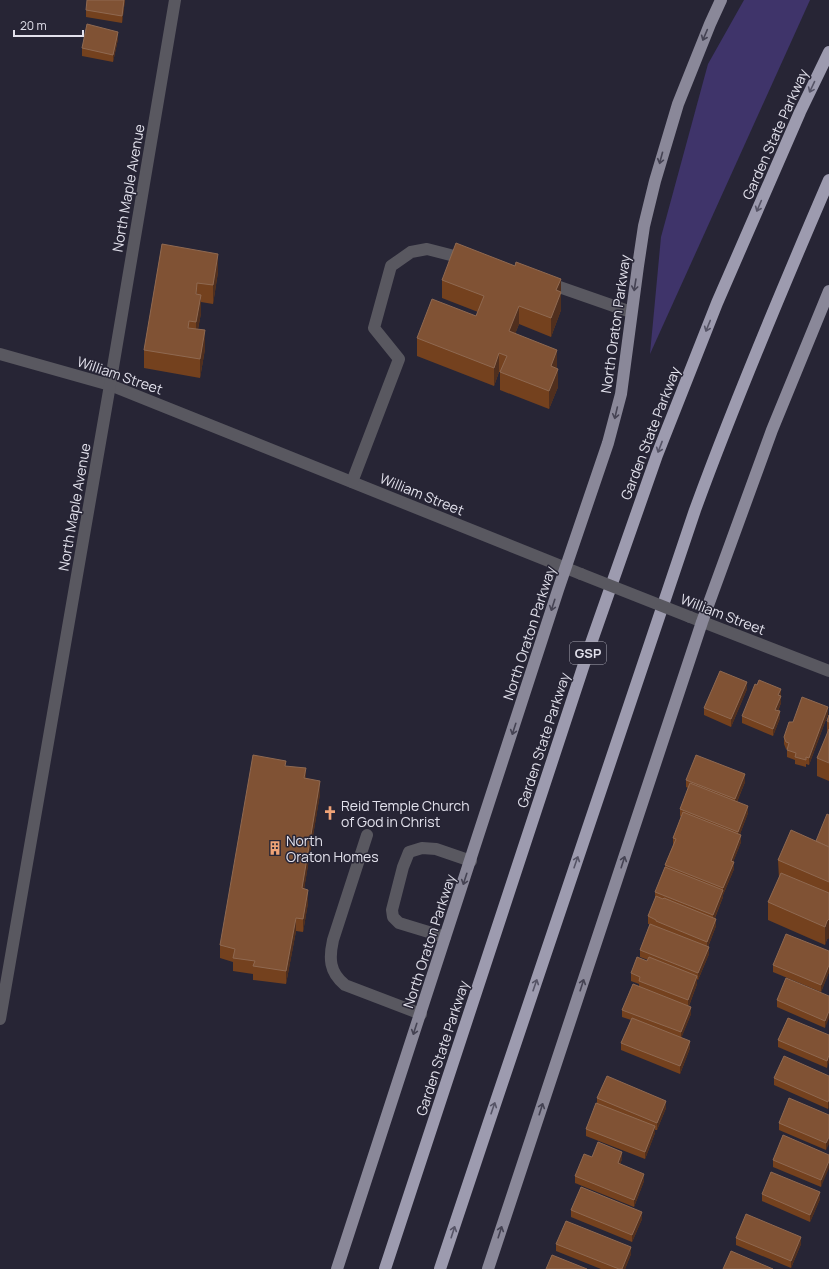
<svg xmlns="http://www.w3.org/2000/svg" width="829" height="1269" viewBox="0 0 829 1269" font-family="Manrope,sans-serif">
  <rect width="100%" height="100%" fill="#272535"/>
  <!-- green -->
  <polygon fill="#3f346a" points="744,0 810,0 650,354 661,237 708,64"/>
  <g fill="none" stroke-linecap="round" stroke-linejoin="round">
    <!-- minor -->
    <g stroke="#595860" stroke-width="12">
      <polyline points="545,282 631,312"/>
      <polyline points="0,354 110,385 581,574"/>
      <polyline points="352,482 399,359 374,328 391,266 411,252 427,249 466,259"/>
      <polyline points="690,617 829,671"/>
      <path d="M367,835L333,940C329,958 329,972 345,985L421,1014"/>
      <polyline points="445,937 399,923 393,917 392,910 403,867 409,852 422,848 436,849 471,861"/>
      <polyline points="0,1019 110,385 175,0"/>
    </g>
    <!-- major -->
    <g stroke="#8a8899" stroke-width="12">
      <polyline points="337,1269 558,590 608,443 621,394 638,266 644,226 655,181 678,104 710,24 721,0"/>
      <polyline points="488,1269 702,622 772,430 829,291"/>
    </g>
    <!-- highway -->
    <g stroke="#9d9baf" stroke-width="12">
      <polyline points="385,1269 589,649 657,455 717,303 800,112 829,52"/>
      <path d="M440,1269L488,1125L695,510C736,398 782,289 829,180"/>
    </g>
    <!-- minor-bridge -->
    <polyline stroke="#595860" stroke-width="12" points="581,574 690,617"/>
  </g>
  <!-- wall -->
  <g fill="#74411e">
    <polygon points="125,0 122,23 86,17 86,10"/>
    <polygon points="118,39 113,62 82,56 82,48"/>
    <polygon points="162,244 218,272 213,304 201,302 201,313 198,329 205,349 200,378 144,368 144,350"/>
    <polygon points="515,266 561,279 561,310 551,337 519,324 515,334 557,369 558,387 549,409 500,390 500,372 499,372 494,386 417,356 417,338 476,316 478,312 442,298 442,280"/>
    <polygon points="747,689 731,727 704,715 704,708"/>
    <polygon points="781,689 781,703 778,711 780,718 773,736 742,723 742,716"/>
    <polygon points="828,714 809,765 806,764 806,767 795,764 795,760 787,757 787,749 786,749 784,744 784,737 793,722"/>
    <polygon points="829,715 829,781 817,776 817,758 827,735 827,721"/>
    <polygon points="286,766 306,778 320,794 304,889 308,903 303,932 296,931 286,984 253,980 253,974 233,971 233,962 220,958 220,945"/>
    <polygon points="686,780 745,782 737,802 748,813 740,834 741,842 733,862 734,869 723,895 723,897 715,918 716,926 708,947 709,954 698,980 697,979 697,984 689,1006 691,1014 681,1038 690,1048 680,1074 621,1050 621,1043 631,1020 622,1017 622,1010 639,986 639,984 631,981 631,973 647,961 648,960 640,957 640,950 650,924 648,924 648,916 655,900 655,892 665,867 665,865 673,845 673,838 681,817 680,816 680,809 688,788 686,787"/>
    <polygon points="829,815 829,938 827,939 825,945 768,920 768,902 779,878 778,860 816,841"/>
    <polygon points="829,951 829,972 821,992 773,972 773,965"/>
    <polygon points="829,996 825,1028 777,1007 777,1000"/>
    <polygon points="829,1035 827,1068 778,1047 778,1040"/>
    <polygon points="829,1076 829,1106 828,1109 774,1085 774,1078"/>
    <polygon points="597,1098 666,1108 657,1130 655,1130 655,1133 645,1159 586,1136 586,1129 597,1103"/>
    <polygon points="829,1115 826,1150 779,1130 779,1123"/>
    <polygon points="829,1155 821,1187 773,1167 773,1160"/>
    <polygon points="592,1157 622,1159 620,1164 644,1181 634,1207 575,1183 575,1176"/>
    <polygon points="762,1194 820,1199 810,1222 762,1201"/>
    <polygon points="571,1210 642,1219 632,1242 571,1217"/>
    <polygon points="736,1238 801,1244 791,1268 736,1245"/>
    <polygon points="556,1244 631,1254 625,1269 601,1269 556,1251"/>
  </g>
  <!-- shaded-wall -->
  <g fill="#502f1e">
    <polygon points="124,0 125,0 122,23 122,16"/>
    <polygon points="118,32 118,39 113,62 113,55"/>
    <polygon points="218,254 218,272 213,304 213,285"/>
    <polygon points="561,279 561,310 551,337 551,318 556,290"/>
    <polygon points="197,283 197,301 196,294"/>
    <polygon points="201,295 201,313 196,340 196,322"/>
    <polygon points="519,306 519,324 509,349 509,331"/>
    <polygon points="205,330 205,349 200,378 200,359"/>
    <polygon points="557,350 557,368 551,384 551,366"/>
    <polygon points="499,353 499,372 494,386 494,368"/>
    <polygon points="558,369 558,387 549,409 549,391"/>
    <polygon points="747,682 747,689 731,727 731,719"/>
    <polygon points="781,689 781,703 775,717 775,710 778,695"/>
    <polygon points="828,707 828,714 809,765 809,758"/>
    <polygon points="780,711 780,718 773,736 773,729"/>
    <polygon points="306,768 306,781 304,778"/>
    <polygon points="745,774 745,782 735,806 735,799"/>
    <polygon points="320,781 320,794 302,901 302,888"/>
    <polygon points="748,806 748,813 738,839 738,832"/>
    <polygon points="741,835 741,842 731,868 731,861"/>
    <polygon points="734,862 734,869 723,895 723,888"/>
    <polygon points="308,890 308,903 303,932 303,919"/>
    <polygon points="723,890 723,897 713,922 713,915"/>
    <polygon points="296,918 296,931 286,984 286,971"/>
    <polygon points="716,919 716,926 707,949 707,942"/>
    <polygon points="829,919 829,938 827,939 825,945 825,927 827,921"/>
    <polygon points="709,947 709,954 698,980 698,973"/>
    <polygon points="829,965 829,972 821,992 821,985"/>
    <polygon points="697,976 697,984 688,1008 688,1000"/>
    <polygon points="691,1007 691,1014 681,1039 681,1032"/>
    <polygon points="829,1011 829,1018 825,1028 825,1021"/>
    <polygon points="690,1041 690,1048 680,1074 680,1066"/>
    <polygon points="829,1055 829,1062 827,1068 827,1061"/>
    <polygon points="829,1099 829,1106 828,1109 828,1102"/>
    <polygon points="666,1101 666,1108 657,1130 657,1123"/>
    <polygon points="655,1126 655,1133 645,1159 645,1152"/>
    <polygon points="829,1137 829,1144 826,1150 826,1143"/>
    <polygon points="622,1152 622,1159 618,1170 618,1163"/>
    <polygon points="829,1161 829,1168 821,1187 821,1180"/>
    <polygon points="644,1174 644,1181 634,1207 634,1200"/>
    <polygon points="820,1192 820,1199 810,1222 810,1215"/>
    <polygon points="642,1212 642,1219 632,1242 632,1235"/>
    <polygon points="801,1237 801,1244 791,1268 791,1261"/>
    <polygon points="631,1247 631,1254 625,1269 622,1269"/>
  </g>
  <!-- building -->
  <g fill="#805234" stroke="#8f6951">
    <polygon points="87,0 124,0 122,16 86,10"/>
    <polygon points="87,24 118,32 113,55 82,48"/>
    <polygon points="456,243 515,266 516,262 561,279 556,290 561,292 551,318 519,306 509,331 557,350 551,366 558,369 549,391 500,372 507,356 499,353 494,368 417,338 432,299 476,316 484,296 442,280"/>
    <polygon points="162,244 218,254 213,285 197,283 196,294 201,295 196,322 189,321 188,328 205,330 200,359 144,350"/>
    <polygon points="720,671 747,682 731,719 704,708"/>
    <polygon points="759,680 781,689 778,695 781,696 775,710 780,711 773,729 742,716 755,684 757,685"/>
    <polygon points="802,697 828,707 809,758 806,757 806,760 795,757 796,753 787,750 789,743 786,742 784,737 789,722 793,722"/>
    <polygon points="829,715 829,722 827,721"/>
    <polygon points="829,729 829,763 817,758"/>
    <polygon points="253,755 286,761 285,766 306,768 304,778 320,781 302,888 308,890 303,919 296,918 286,971 253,966 255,961 233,958 235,949 220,945"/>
    <polygon points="696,755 745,774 735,799 686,780"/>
    <polygon points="690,783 748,806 738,832 680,809"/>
    <polygon points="683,812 741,835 731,861 734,862 723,888 665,865 676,839 673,838"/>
    <polygon points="827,814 829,815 829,847 816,841"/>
    <polygon points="791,830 829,847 829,882 778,860"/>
    <polygon points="665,867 723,890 713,915 655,892"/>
    <polygon points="781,873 829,893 829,919 827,921 825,927 768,902"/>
    <polygon points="656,896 663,899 664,898 716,919 707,942 656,921 656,920 648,916"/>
    <polygon points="650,924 709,947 698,973 640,950"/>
    <polygon points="786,934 829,951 829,965 821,985 773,965"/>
    <polygon points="637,957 647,961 649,957 697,976 688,1000 639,981 640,977 631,973"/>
    <polygon points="786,978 829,996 829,1011 825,1021 777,1000"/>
    <polygon points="633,984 691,1007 681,1032 622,1010"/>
    <polygon points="632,1018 690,1041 680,1066 621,1043"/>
    <polygon points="788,1018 829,1035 829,1055 827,1061 778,1040"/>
    <polygon points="784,1056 829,1076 829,1099 828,1102 774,1078"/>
    <polygon points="607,1076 666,1101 657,1123 597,1098"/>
    <polygon points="789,1098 829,1115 829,1137 826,1143 779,1123"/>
    <polygon points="596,1103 655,1126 645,1152 586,1129"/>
    <polygon points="783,1135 829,1155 829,1161 821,1180 773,1160"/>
    <polygon points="598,1142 622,1152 618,1163 644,1174 634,1200 575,1176 584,1154 592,1157"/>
    <polygon points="771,1172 820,1192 810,1215 762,1194"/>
    <polygon points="581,1187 642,1212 632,1235 571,1210"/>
    <polygon points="746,1214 801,1237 791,1261 736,1238"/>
    <polygon points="566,1221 631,1247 622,1269 619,1269 556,1244"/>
    <polygon points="731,1251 773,1269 723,1269"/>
    <polygon points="552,1255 587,1269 546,1269"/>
  </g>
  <!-- one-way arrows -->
  <defs><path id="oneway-shaft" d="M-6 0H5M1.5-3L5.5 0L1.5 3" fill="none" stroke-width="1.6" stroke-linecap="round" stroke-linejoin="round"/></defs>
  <g stroke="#454353">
    <use href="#oneway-shaft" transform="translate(705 35) rotate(113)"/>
    <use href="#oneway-shaft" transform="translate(661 158) rotate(105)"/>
    <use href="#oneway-shaft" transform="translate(635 285) rotate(99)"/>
    <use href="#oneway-shaft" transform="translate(616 413) rotate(103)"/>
    <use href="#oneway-shaft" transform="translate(553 605) rotate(108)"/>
    <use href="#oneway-shaft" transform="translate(514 729) rotate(108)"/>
    <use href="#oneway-shaft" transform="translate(623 862) rotate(-72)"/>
    <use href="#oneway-shaft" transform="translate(465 879) rotate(108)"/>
    <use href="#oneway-shaft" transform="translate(582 985) rotate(-72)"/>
    <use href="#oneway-shaft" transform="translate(415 1029) rotate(108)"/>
    <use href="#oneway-shaft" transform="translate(541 1109) rotate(-72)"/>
    <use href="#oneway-shaft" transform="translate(500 1232) rotate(-72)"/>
  </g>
  <g stroke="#565466">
    <use href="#oneway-shaft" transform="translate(812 87) rotate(115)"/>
    <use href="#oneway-shaft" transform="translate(759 206) rotate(113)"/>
    <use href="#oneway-shaft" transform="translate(708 326) rotate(112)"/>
    <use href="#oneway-shaft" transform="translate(660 447) rotate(111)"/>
    <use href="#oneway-shaft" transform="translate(576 862) rotate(-71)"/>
    <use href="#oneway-shaft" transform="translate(535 985) rotate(-71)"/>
    <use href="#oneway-shaft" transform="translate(493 1108) rotate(-71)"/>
    <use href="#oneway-shaft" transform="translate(453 1232) rotate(-72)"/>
  </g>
  <!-- icons -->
  <defs>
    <symbol id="church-bare" viewBox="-9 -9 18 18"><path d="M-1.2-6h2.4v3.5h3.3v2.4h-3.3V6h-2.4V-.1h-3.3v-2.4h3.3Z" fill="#efa377" stroke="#272535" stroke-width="2.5" paint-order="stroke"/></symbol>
    <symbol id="building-bare" viewBox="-9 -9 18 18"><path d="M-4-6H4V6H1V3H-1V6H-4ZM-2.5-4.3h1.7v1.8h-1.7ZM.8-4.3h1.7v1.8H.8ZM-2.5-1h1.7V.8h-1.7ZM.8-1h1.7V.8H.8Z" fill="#efa377" stroke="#272535" stroke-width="2.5" paint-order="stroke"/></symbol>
  </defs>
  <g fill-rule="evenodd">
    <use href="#church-bare" x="320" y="803" width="20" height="20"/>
    <use href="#building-bare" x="265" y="838" width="20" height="20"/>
  </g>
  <g text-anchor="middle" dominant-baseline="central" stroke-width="3" stroke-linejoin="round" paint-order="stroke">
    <!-- shield labels -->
    <rect fill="#272535" stroke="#aaa9b5" stroke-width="1" x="570" y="642" width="36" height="22" rx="3"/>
    <g font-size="13" font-weight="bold" fill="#e2e1ec">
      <text x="588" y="653">GSP</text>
    </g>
    <!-- street labels -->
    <g font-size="14" fill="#e2e1ec" stroke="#272535">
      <text transform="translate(775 134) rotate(-66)">Garden State Parkway</text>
      <text transform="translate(128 188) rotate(-80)">North Maple Avenue</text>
      <text transform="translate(615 324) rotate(-82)">North Oraton Parkway</text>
      <text transform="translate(120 375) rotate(19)">William Street</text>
      <text transform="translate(650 433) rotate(-69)">Garden State Parkway</text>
      <text transform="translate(422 494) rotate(22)">William Street</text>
      <text transform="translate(74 507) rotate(-80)">North Maple Avenue</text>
      <text transform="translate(723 614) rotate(21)">William Street</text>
      <text transform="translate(529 633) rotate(-72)">North Oraton Parkway</text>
      <text transform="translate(543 740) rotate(-72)">Garden State Parkway</text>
      <text transform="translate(429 941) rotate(-72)">North Oraton Parkway</text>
      <text transform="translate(442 1048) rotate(-72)">Garden State Parkway</text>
    </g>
    <!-- poi labels -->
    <g font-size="14" fill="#e2e1ec" stroke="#272535" text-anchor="start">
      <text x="341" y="805">Reid Temple Church<tspan x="341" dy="16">of God in Christ</tspan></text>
      <text x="286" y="840">North<tspan x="286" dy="16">Oraton Homes</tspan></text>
    </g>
  </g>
  <!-- scale -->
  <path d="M14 30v6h69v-6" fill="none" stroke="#e2e1ec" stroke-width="2"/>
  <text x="20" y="30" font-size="12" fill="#e2e1ec" stroke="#272535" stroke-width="3" paint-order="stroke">20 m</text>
</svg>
